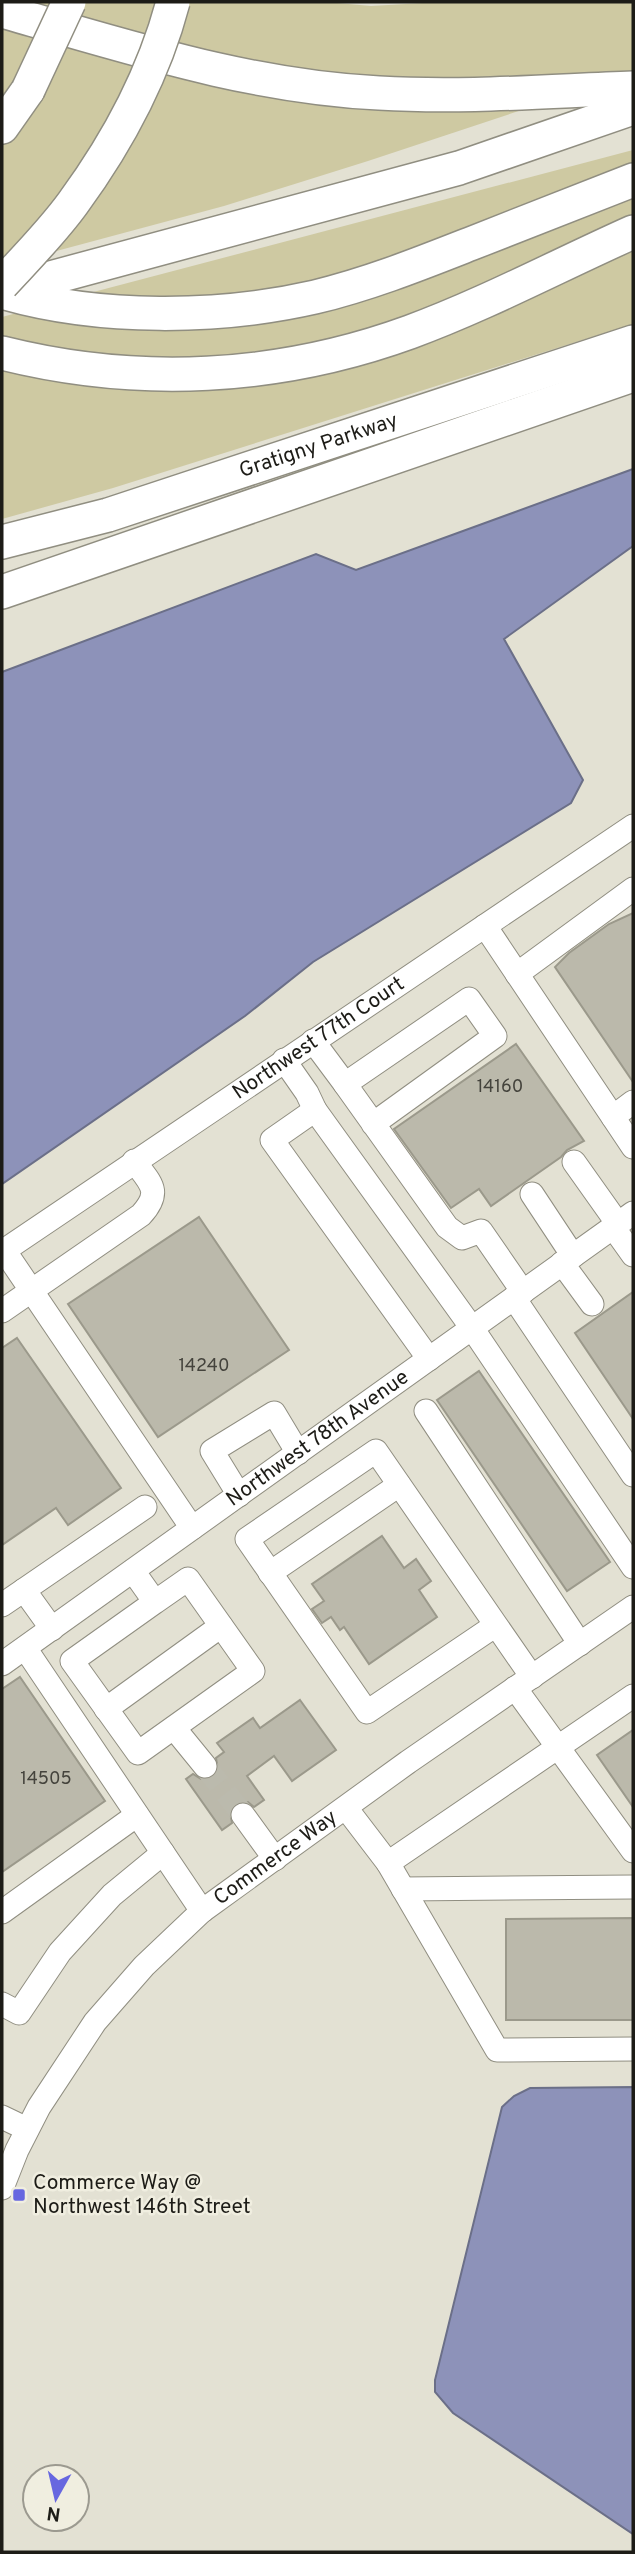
<svg xmlns="http://www.w3.org/2000/svg" width="635" height="2554" viewBox="0 0 635 2554" font-family="Overpass,sans-serif">
  <rect width="100%" height="100%" fill="#e3e1d3"/>
  <!-- green -->
  <g fill="#cec9a2">
    <polygon points="2,2 326,2 371,6 440,2 633,2 633,71 576,81 326,83"/>
    <polygon points="2,26 39,37 2,104"/>
    <polygon points="65,44 139,66 76,178 2,265 2,146 12,134"/>
    <polygon points="162,71 543,103 368,161 224,206 49,253"/>
    <polygon points="633,150 633,167 367,272 232,301 82,295"/>
    <polygon points="633,195 633,217 386,327 258,356 110,359 2,339 2,317 17,313 147,328"/>
    <polygon points="633,240 633,324 113,488 2,519 2,363 245,380"/>
  </g>
  <!-- water -->
  <g fill="#8d92b9" stroke="#6b6f88" stroke-width="2">
    <polygon points="633,469 633,546 504,639 583,780 571,803 313,962 245,1016 2,1184 2,672 316,554 356,570"/>
    <polygon points="633,2087 633,2534 453,2413 435,2392 435,2380 502,2107 514,2096 530,2088"/>
  </g>
  <!-- building -->
  <g fill="#bbb9ab" stroke="#9b998b" stroke-width="2">
    <polygon points="633,913 633,1082 555,967 569,953 609,924"/>
    <polygon points="516,1044 584,1141 567,1150 561,1157 491,1206 479,1189 451,1208 394,1129"/>
    <polygon points="199,1217 289,1350 158,1437 68,1304"/>
    <polygon points="633,1292 633,1419 575,1333"/>
    <polygon points="17,1338 121,1488 68,1525 56,1508 2,1545 2,1348"/>
    <polygon points="479,1371 610,1562 567,1591 437,1400"/>
    <polygon points="382,1536 404,1568 416,1559 431,1581 419,1590 437,1617 369,1664 344,1627 340,1630 331,1617 322,1623 312,1609 324,1601 312,1584"/>
    <polygon points="20,1677 105,1801 2,1872 2,1689"/>
    <polygon points="300,1700 336,1750 292,1781 274,1756 247,1776 264,1800 254,1807 248,1802 235,1803 230,1810 232,1823 222,1830 186,1779 193,1774 201,1779 213,1777 218,1770 216,1758 224,1752 217,1743 253,1718 260,1728"/>
    <polygon points="633,1730 633,1807 597,1755"/>
    <polygon points="633,1918 633,2020 506,2020 506,1919"/>
  </g>
  <g fill="none" stroke-linecap="round" stroke-linejoin="round">
    <!-- minor-tunnel -->
    <polyline stroke="#bbbaad" stroke-width="23" stroke-dasharray="23 11" stroke-linecap="butt" points="205,1766 243,1815"/>
    <defs>
      <g id="minor">
        <polyline points="485,926 633,1147"/>
        <polyline points="517,974 633,889"/>
        <polyline points="313,1041 345,1084"/>
        <polyline points="284,1060 307,1093 315,1110"/>
        <polyline points="613,1117 633,1102"/>
        <polyline points="373,1124 495,1036 469,999 345,1084 447,1227 462,1238 481,1231 523,1292"/>
        <polyline points="574,1162 618,1224"/>
        <polyline points="532,1194 573,1256"/>
        <polyline points="613,1227 633,1255"/>
        <polyline points="4,1250 192,1528"/>
        <path id="s1" d="M2,1252L633,826"/>
        <polyline points="562,1263 592,1304"/>
        <polyline points="514,1298 633,1475"/>
        <path d="M2,1311L141,1215C163,1191 150,1183 134,1161"/>
        <polyline points="429,1359 272,1140 315,1110 472,1328 633,1567"/>
        <polyline points="426,1411 580,1644"/>
        <polyline points="239,1495 212,1451 274,1413 298,1453"/>
        <polyline points="133,1571 155,1602 72,1661 138,1753 253,1671 188,1579 155,1602"/>
        <polyline points="270,1573 399,1485"/>
        <polyline points="2,1605 24,1590"/>
        <polyline points="496,1625 376,1451 247,1539 367,1712 496,1625 532,1677"/>
        <polyline points="52,1629 24,1590 145,1507"/>
        <polyline points="25,1648 202,1911"/>
        <path id="s2" d="M2,1664L633,1213"/>
        <polyline points="515,1688 633,1851"/>
        <polyline points="633,1696 388,1863 497,2050 633,2049"/>
        <polyline points="106,1709 221,1626"/>
        <polyline points="174,1728 205,1766"/>
        <polyline points="346,1808 388,1863"/>
        <polyline points="243,1815 275,1859"/>
        <polyline points="403,1889 633,1887"/>
        <polyline points="2,1912 137,1815"/>
        <polyline points="2,2004 19,2013 60,1952 112,1895 163,1853"/>
        <polyline points="2,2117 27,2129"/>
        <path id="s3" d="M2,2188L17,2150L39,2107L95,2022L144,1966L202,1911L408,1762L633,1607"/>
      </g>
      <g id="highway">
        <path d="M2,11C126,46 249,87 379,93C464,98 549,91 633,88"/>
        <polyline points="2,127 28,90"/>
        <polyline points="2,291 459,168 633,108"/>
        <path d="M5,293C100,320 219,319 315,297C369,284 419,264 470,244C525,222 579,201 633,180"/>
        <path d="M2,353C138,387 278,380 410,332C486,304 559,265 633,232"/>
        <path id="s4" d="M2,542L108,515L633,342"/>
        <polyline points="2,592 633,375"/>
      </g>
    </defs>
    <!-- minor casing -->
    <use href="#minor" stroke="#908e81" stroke-width="25"/>
    <!-- highway casing -->
    <use href="#highway" stroke="#908e81" stroke-width="36"/>
    <!-- minor -->
    <use href="#minor" stroke="#fff" stroke-width="23"/>
    <!-- highway -->
    <use href="#highway" stroke="#fff" stroke-width="33"/>
    <defs>
      <g id="highway-bridge">
        <polyline points="28,90 69,2"/>
        <path d="M2,284C26,258 52,232 73,203C117,143 154,74 173,2"/>
      </g>
    </defs>
    <!-- highway-bridge casing -->
    <use href="#highway-bridge" stroke="#908e81" stroke-width="36" stroke-linecap="butt"/>
    <!-- highway-bridge -->
    <use href="#highway-bridge" stroke="#fff" stroke-width="33"/>
  </g>
  <!-- markers -->
  <rect fill="#6767e0" stroke="#f0eee0" stroke-width="2.5" x="12" y="2188" width="14" height="14" rx="3.5"/>
  <g text-anchor="middle" dominant-baseline="central" stroke-width="5" stroke-linejoin="round" paint-order="stroke">
    <!-- number labels -->
    <g font-size="18" fill="#44433c">
      <text x="500" y="1087">14160</text>
      <text x="204" y="1366">14240</text>
      <text x="46" y="1779">14505</text>
    </g>
    <!-- street labels -->
    <g font-size="21" fill="#1d1c17" stroke="#f0eee0">
      <text stroke="none"><textPath href="#s4" startOffset="331">Gratigny Parkway</textPath></text>
      <text stroke="none"><textPath href="#s1" startOffset="382">Northwest 77th Court</textPath></text>
      <text stroke="none"><textPath href="#s2" startOffset="388">Northwest 78th Avenue</textPath></text>
      <text stroke="none"><textPath href="#s3" startOffset="436">Commerce Way</textPath></text>
    </g>
    <!-- poi labels -->
    <g font-size="21" fill="#1d1c17" stroke="#f0eee0" text-anchor="start">
      <text x="33" y="2183">Commerce Way @<tspan x="33" dy="24">Northwest 146th Street</tspan></text>
    </g>
  </g>
  <!-- border -->
  <rect width="635" height="2554" fill="none" stroke="#1d1c17" stroke-width="7"/>
  <!-- north arrow -->
  <g transform="translate(56 2498) rotate(188)"><circle r="33" fill="#f0eee0" stroke="#9c9a90" stroke-width="2"/>
  <path d="M0-5L12 26L0 18L-12 26Z" fill="#6767e0"/>
  <text y="-10" font-size="19" font-weight="bold" text-anchor="middle" fill="#1d1c17">N</text>
  </g>
</svg>
